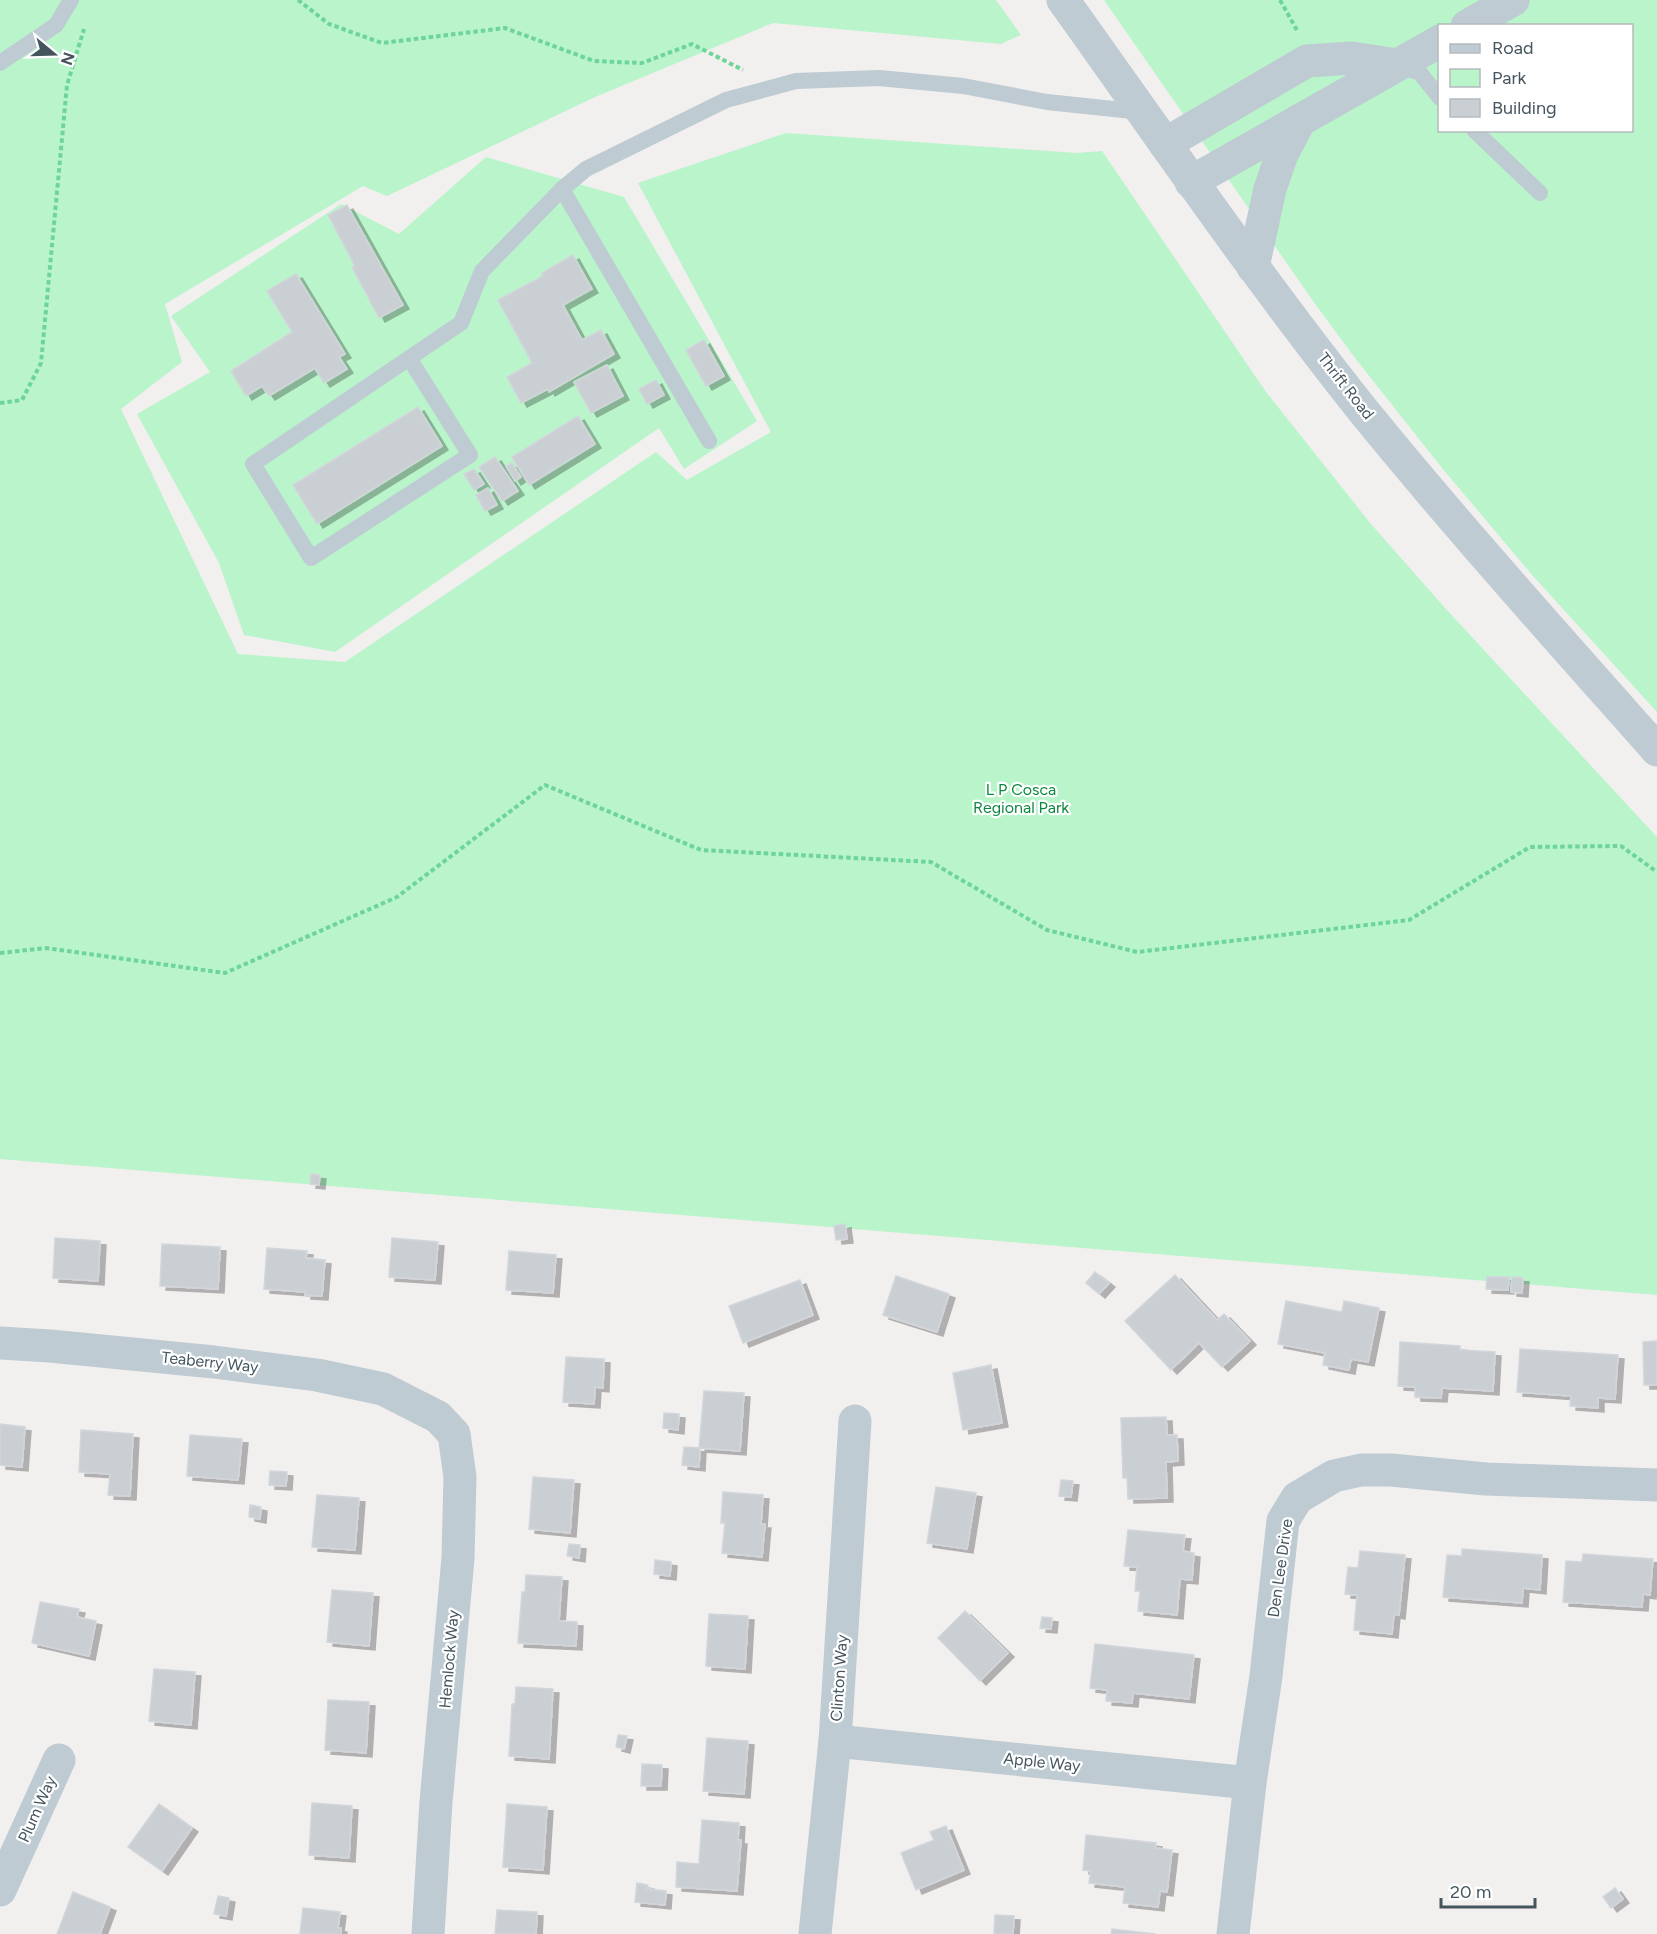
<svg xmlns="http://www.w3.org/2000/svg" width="1657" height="1934" viewBox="0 0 1657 1934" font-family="Figtree,sans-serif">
  <defs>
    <filter id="shadow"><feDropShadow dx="6" dy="4" stdDeviation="0" flood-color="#0004"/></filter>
  </defs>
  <rect width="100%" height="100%" fill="#f2efef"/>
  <!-- green -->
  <g fill="#b9f4cb" fill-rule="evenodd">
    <polygon points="0,0 996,0 1021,35 1001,44 773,23 595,97 387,196 363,186 165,304 182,362 121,409 238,654 345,662 656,452 687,480 771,432 638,183 786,133 1077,153 1102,151 1266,392 1371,524 1445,608 1657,837 1657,1295 0,1159"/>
    <path d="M1104,0H1657V712L1533,576L1442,468L1355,358L1313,301ZM1440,26H1632V130H1440Z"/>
    <polygon points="486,157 624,197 757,421 684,469 659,428 335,652 244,635 219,563 137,414 210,372 171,316 341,204 399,234"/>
  </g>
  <!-- building -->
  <g fill="#cacfd4" stroke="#d2d6db" stroke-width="1.5" filter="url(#shadow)">
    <polygon points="347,205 403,305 379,318 352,267 355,266 328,215"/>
    <polygon points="573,255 592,289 563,305 582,340 601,330 614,354 549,392 548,389 521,403 507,377 532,363 498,300 543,276 542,273"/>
    <polygon points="296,274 345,354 339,357 347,369 324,383 315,368 269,396 262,386 246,396 231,371 292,332 267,291"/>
    <polygon points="704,340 724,376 706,386 686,350"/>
    <polygon points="607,365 623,396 591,413 574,382"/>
    <polygon points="656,380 664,395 647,404 639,389"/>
    <polygon points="418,407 442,446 317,524 293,485"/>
    <polygon points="578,416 595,444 529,485 512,457"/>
    <polygon points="495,457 518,491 502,501 479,467"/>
    <polygon points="512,463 521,477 515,481 506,466"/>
    <polygon points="474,469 484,484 474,490 464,474"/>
    <polygon points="488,488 497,505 485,511 476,495"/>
    <polygon points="311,1174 320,1175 319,1185 310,1184"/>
    <polygon points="845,1224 847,1239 836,1240 834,1226"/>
    <polygon points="55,1238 100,1241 98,1281 53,1278"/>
    <polygon points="392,1238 438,1242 435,1280 389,1277"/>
    <polygon points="162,1244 220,1247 218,1289 160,1286"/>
    <polygon points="267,1248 307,1251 306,1258 325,1260 322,1296 305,1295 305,1292 264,1289"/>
    <polygon points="509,1251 556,1255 553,1293 506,1290"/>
    <polygon points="1095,1272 1109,1283 1099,1294 1086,1283"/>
    <polygon points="1175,1275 1217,1320 1224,1314 1250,1341 1222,1367 1199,1343 1171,1370 1125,1321"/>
    <polygon points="896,1276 949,1294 937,1332 883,1315"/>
    <polygon points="1487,1277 1509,1277 1508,1290 1486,1289"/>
    <polygon points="1512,1277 1523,1278 1522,1293 1511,1292"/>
    <polygon points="800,1280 813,1315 743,1343 729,1306"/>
    <polygon points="1286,1301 1342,1312 1344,1301 1379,1308 1368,1362 1351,1359 1349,1370 1323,1365 1325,1353 1278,1344"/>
    <polygon points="1657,1341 1657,1385 1644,1385 1643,1342"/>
    <polygon points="1400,1342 1460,1346 1460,1350 1495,1352 1493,1391 1442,1388 1441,1398 1415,1397 1415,1387 1398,1386"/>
    <polygon points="1520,1349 1618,1355 1615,1399 1598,1398 1598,1408 1570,1406 1571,1396 1517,1392"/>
    <polygon points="566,1357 604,1359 603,1388 595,1387 594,1404 563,1402"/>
    <polygon points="991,1365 1002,1423 963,1430 953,1373"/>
    <polygon points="704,1391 744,1393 740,1451 699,1448"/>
    <polygon points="664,1413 679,1414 678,1430 663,1428"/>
    <polygon points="1166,1417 1167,1435 1177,1435 1178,1461 1166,1462 1167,1498 1128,1499 1127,1478 1123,1478 1121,1418"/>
    <polygon points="0,1424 25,1427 22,1467 0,1465"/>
    <polygon points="81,1430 133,1434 130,1496 108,1495 110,1474 79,1472"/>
    <polygon points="190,1435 242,1439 238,1480 187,1476"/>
    <polygon points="684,1447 700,1448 699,1467 682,1465"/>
    <polygon points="270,1471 287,1472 286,1486 269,1485"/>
    <polygon points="533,1477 574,1480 570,1533 529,1529"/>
    <polygon points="1061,1480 1073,1481 1071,1497 1059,1496"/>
    <polygon points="936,1487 976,1493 967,1549 927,1543"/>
    <polygon points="723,1492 763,1495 761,1524 765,1524 762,1557 722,1553 725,1523 721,1523"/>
    <polygon points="317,1495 359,1498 355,1550 312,1547"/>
    <polygon points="250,1505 261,1507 260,1519 249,1517"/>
    <polygon points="1128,1530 1185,1535 1183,1551 1194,1553 1192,1580 1180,1579 1177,1615 1138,1611 1140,1591 1135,1591 1137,1567 1124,1566"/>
    <polygon points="569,1544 580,1545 579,1558 567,1556"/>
    <polygon points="1462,1549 1542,1555 1540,1590 1523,1588 1522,1603 1443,1597 1447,1555 1462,1556"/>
    <polygon points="1360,1551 1405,1555 1399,1615 1394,1614 1392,1634 1354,1630 1357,1595 1345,1594 1348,1567 1358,1568"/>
    <polygon points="1583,1554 1653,1559 1650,1595 1643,1594 1642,1607 1563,1602 1566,1561 1582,1562"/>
    <polygon points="655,1560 671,1562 670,1576 654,1574"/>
    <polygon points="526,1575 562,1577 559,1621 577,1622 576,1646 518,1643 522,1592 525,1592"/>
    <polygon points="332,1590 373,1593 369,1646 327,1642"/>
    <polygon points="40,1602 79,1609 77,1617 96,1621 89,1656 32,1643"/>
    <polygon points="965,1611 1008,1653 980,1681 938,1638"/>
    <polygon points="709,1614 748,1616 745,1669 706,1666"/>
    <polygon points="1042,1617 1052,1618 1051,1629 1040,1628"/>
    <polygon points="1095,1644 1194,1655 1189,1699 1133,1693 1132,1703 1106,1701 1107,1690 1090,1688"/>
    <polygon points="154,1669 195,1672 191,1725 149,1721"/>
    <polygon points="516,1687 553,1689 549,1759 509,1756 512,1704 515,1704"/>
    <polygon points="328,1700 369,1702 366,1753 325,1750"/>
    <polygon points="618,1735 627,1736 624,1749 616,1747"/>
    <polygon points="707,1738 748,1741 744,1794 703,1791"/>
    <polygon points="642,1764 662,1765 661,1786 641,1786"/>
    <polygon points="312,1803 352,1806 349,1858 309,1855"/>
    <polygon points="159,1804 192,1828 162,1871 128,1847"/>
    <polygon points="507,1804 547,1807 543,1870 503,1867"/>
    <polygon points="702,1820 739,1823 738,1840 741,1840 737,1891 676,1887 677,1862 699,1864"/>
    <polygon points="946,1826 964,1870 916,1890 901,1853 934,1840 930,1832"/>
    <polygon points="1086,1835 1156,1843 1155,1848 1172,1850 1167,1892 1160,1891 1158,1907 1123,1903 1125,1887 1089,1883 1091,1871 1083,1870"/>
    <polygon points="637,1883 648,1885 647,1889 666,1891 665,1905 635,1902"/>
    <polygon points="1615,1888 1623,1899 1611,1908 1603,1897"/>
    <polygon points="73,1892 110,1907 100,1934 57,1934"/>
    <polygon points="218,1896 229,1898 226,1916 214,1914"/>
    <polygon points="303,1908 340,1912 338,1928 341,1928 341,1934 300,1934"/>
    <polygon points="497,1910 537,1912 536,1934 495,1934"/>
    <polygon points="995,1915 1014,1916 1013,1934 994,1934"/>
    <polygon points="1112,1929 1155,1934 1111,1934"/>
  </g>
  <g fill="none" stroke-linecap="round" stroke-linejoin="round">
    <!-- path -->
    <g stroke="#6dd599" stroke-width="4" stroke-dasharray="4.5 3" stroke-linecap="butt">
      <polyline points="298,0 329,24 382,43 505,28 594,61 642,63 692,44 743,70"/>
      <polyline points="1280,0 1298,32"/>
      <polyline points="0,403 22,400 41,363 67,85 84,29"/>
      <polyline points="0,953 46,948 225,973 397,897 545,785 701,850 931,862 1047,930 1137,952 1409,920 1530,847 1621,846 1657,872"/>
    </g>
    <!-- service -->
    <g stroke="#becbd2" stroke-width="16">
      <polyline points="0,63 56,25 71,0"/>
      <polyline points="1398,65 1420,73 1440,98"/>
      <polyline points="1474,130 1540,193"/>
      <polyline points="562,189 586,169 726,100 796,81 879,78 963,86 1047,102 1142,112"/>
      <polyline points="409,358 470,455 311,558 253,464 461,323 482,271 562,189 709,441"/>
    </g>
    <!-- minor -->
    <g stroke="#becbd2" stroke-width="33">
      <polyline points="1467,26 1513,0"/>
      <polyline points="1165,144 1307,61 1352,58 1397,65"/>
      <polyline points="1191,182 1440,41"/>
      <polyline points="1253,267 1270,189 1282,154 1300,120"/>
      <polyline points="0,1343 50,1346 214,1362 317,1375 383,1389 438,1417 454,1434 460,1477 458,1558 436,1802 428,1934"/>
      <polyline points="835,1741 1250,1783"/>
      <polyline points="0,1890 59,1760"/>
      <polyline points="815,1934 835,1741 855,1421"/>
      <polyline points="1233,1934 1250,1783 1266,1676 1283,1521 1297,1498 1334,1476 1361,1470 1391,1470 1486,1479 1657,1485"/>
    </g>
    <!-- tertiary -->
    <path stroke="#becbd2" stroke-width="33" d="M1063,0C1161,137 1256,276 1361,408C1456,525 1557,637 1657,750"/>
  </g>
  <g text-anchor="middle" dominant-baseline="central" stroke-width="4.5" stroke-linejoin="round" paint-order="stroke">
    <!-- street labels -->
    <g font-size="16" fill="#45555e" stroke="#fff">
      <text transform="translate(1346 386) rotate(52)">Thrift Road</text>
      <text transform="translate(210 1362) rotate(6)">Teaberry Way</text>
      <text transform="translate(1280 1568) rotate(-82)">Den Lee Drive</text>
      <text transform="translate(449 1659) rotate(-85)">Hemlock Way</text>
      <text transform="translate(839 1678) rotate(-86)">Clinton Way</text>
      <text transform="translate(1042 1762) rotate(6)">Apple Way</text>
      <text transform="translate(37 1809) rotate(-66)">Plum Way</text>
    </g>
    <!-- park labels -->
    <g font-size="16" fill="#0e8840" stroke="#fff">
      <text x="1021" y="789">L P Cosca<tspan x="1021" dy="18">Regional Park</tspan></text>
    </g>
  </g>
  <!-- legend -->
  <rect x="1438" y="24" width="195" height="108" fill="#ffffff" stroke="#b5bbbf" stroke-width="1.5"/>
  <rect x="1450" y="44" width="30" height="9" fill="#becbd2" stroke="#b5bbbf" stroke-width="1.5"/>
  <text x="1492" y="54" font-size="18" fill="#45555e">Road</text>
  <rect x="1450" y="69" width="30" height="18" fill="#b9f4cb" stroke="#b5bbbf" stroke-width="1.5"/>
  <text x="1492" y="84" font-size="18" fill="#45555e">Park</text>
  <rect x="1450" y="99" width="30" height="18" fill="#cacfd4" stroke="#b5bbbf" stroke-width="1.5"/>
  <text x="1492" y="114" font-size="18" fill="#45555e">Building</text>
  <!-- north arrow -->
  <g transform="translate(54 54) rotate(109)" stroke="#ffffff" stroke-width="4.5" paint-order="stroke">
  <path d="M0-4.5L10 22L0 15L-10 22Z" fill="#45555e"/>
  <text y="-9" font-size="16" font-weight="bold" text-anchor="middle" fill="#45555e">N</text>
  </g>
  <!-- scale -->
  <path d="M1441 1898v9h94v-9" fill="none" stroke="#45555e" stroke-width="3"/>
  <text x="1450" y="1898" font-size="18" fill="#45555e" stroke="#ffffff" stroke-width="4.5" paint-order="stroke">20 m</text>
</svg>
